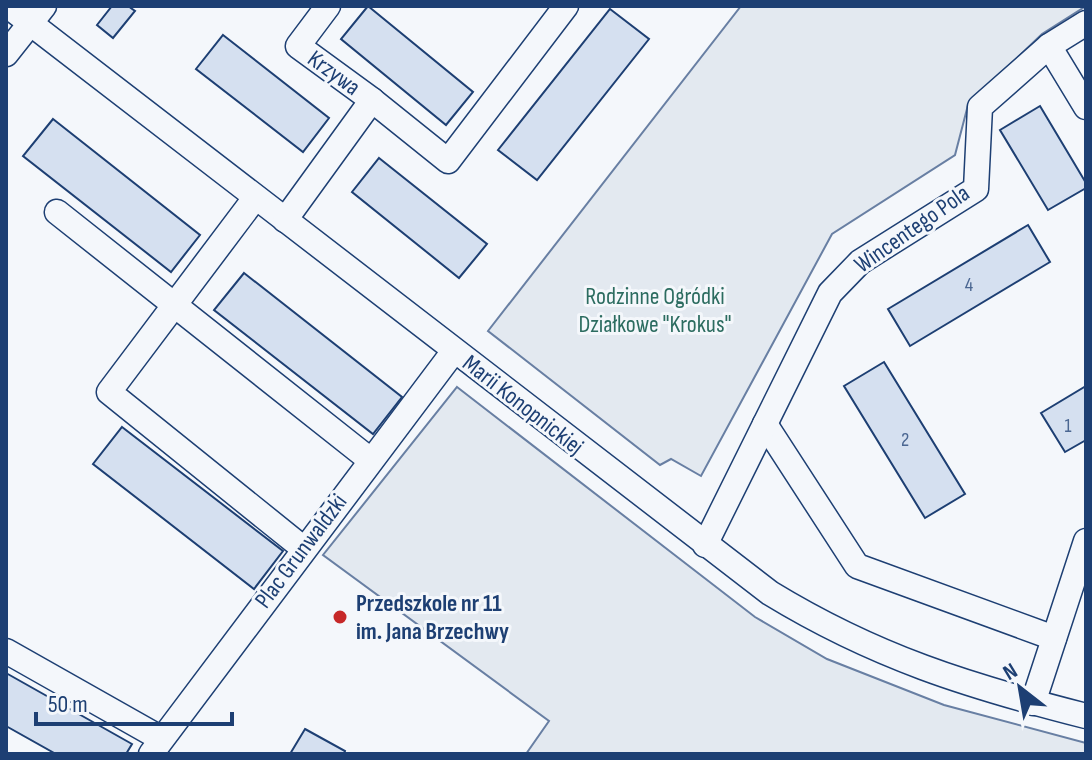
<svg xmlns="http://www.w3.org/2000/svg" width="1092" height="760" viewBox="0 0 1092 760" font-family="'Sofia Sans Condensed',sans-serif">
  <rect width="100%" height="100%" fill="#f4f7fb"/>
  <!-- green -->
  <g fill="#e3e9f0" stroke="#687fa3" stroke-width="2">
    <polygon points="741,6 1086,6 1042,34 968,105 955,155 832,234 701,476 671,459 660,465 488,331"/>
    <polygon points="457,387 755,617 827,659 944,705 1086,743 1086,754 526,754 549,721 323,555"/>
  </g>
  <!-- building -->
  <g fill="#d5e0f0" stroke="#1d3f73" stroke-width="2">
    <polygon points="112,6 128,6 135,11 113,38 97,25"/>
    <polygon points="368,6 473,92 446,125 341,39"/>
    <polygon points="610,9 649,39 537,180 498,150"/>
    <polygon points="223,35 329,118 303,152 196,69"/>
    <polygon points="1040,106 1086,183 1086,188 1048,210 1000,130"/>
    <polygon points="53,119 200,235 171,272 23,156"/>
    <polygon points="379,158 487,244 459,278 352,192"/>
    <polygon points="1028,225 1050,262 910,346 888,309"/>
    <polygon points="244,273 402,397 373,434 214,310"/>
    <polygon points="884,362 965,494 925,518 844,386"/>
    <polygon points="1086,386 1086,440 1065,452 1041,413"/>
    <polygon points="122,427 283,551 254,589 93,464"/>
    <polygon points="6,673 132,744 126,754 56,754 6,726"/>
    <polygon points="305,729 345,751 344,754 290,754"/>
  </g>
  <g fill="none" stroke-linecap="round" stroke-linejoin="round">
    <defs>
      <g id="street">
        <path d="M8,6L770,593C875,657 968,686 1086,716"/>
        <polyline points="328,6 298,46 372,100"/>
        <polyline points="1049,46 1086,107"/>
        <polyline points="6,54 44,6"/>
        <polyline points="255,198 109,392 304,549"/>
        <polyline points="57,212 369,459"/>
        <polyline points="285,220 372,100 448,161 566,6"/>
        <polyline points="765,424 857,566 1054,638"/>
        <polyline points="705,545 830,293 860,262 976,189 980,107 1049,46 1086,23"/>
        <polyline points="6,651 160,738"/>
        <polyline points="1033,703 1086,541"/>
        <polyline points="151,754 454,351"/>
      </g>
    </defs>
    <!-- street casing -->
    <use href="#street" stroke="#1d3f73" stroke-width="27"/>
    <!-- street -->
    <use href="#street" stroke="#f4f7fb" stroke-width="24"/>
  </g>
  <!-- markers -->
  <circle fill="#c62828" stroke="#f4f7fb" stroke-width="3" cx="340" cy="617" r="8"/>
  <g text-anchor="middle" dominant-baseline="central" stroke-width="6" stroke-linejoin="round" paint-order="stroke">
    <!-- number labels -->
    <g font-size="20" fill="#4b6792">
      <text x="969" y="285">4</text>
      <text x="1068" y="426">1</text>
      <text x="905" y="440">2</text>
    </g>
    <!-- street labels -->
    <g font-size="24" fill="#1d3f73" stroke="#f4f7fb">
      <text transform="translate(334 73) rotate(36)">Krzywa</text>
      <text transform="translate(912 229) rotate(-35)">Wincentego Pola</text>
      <text transform="translate(523 405) rotate(38)">Marii Konopnickiej</text>
      <text transform="translate(301 551) rotate(-53)">Plac Grunwaldzki</text>
    </g>
    <!-- park labels -->
    <g font-size="24" fill="#2c6c60" stroke="#f4f7fb">
      <text x="655" y="296">Rodzinne Ogródki<tspan x="655" dy="28">Działkowe "Krokus"</tspan></text>
    </g>
    <!-- poi labels -->
    <g font-size="24" font-weight="bold" fill="#1d3f73" stroke="#f4f7fb" text-anchor="start">
      <text x="356" y="603">Przedszkole nr 11<tspan x="356" dy="28">im. Jana Brzechwy</tspan></text>
    </g>
  </g>
  <!-- border -->
  <rect width="1092" height="760" fill="none" stroke="#1d3f73" stroke-width="16"/>
  <!-- north arrow -->
  <g transform="translate(1020 688) rotate(329)" stroke="#f4f7fb" stroke-width="6" paint-order="stroke">
  <path d="M0-6L14 30L0 20L-14 30Z" fill="#1d3f73"/>
  <text y="-12" font-size="22" font-weight="bold" text-anchor="middle" fill="#1d3f73">N</text>
  </g>
  <!-- scale -->
  <path d="M36 712v12h196v-12" fill="none" stroke="#1d3f73" stroke-width="4"/>
  <text x="48" y="712" font-size="24" fill="#1d3f73" stroke="#f4f7fb" stroke-width="6" paint-order="stroke">50 m</text>
</svg>
